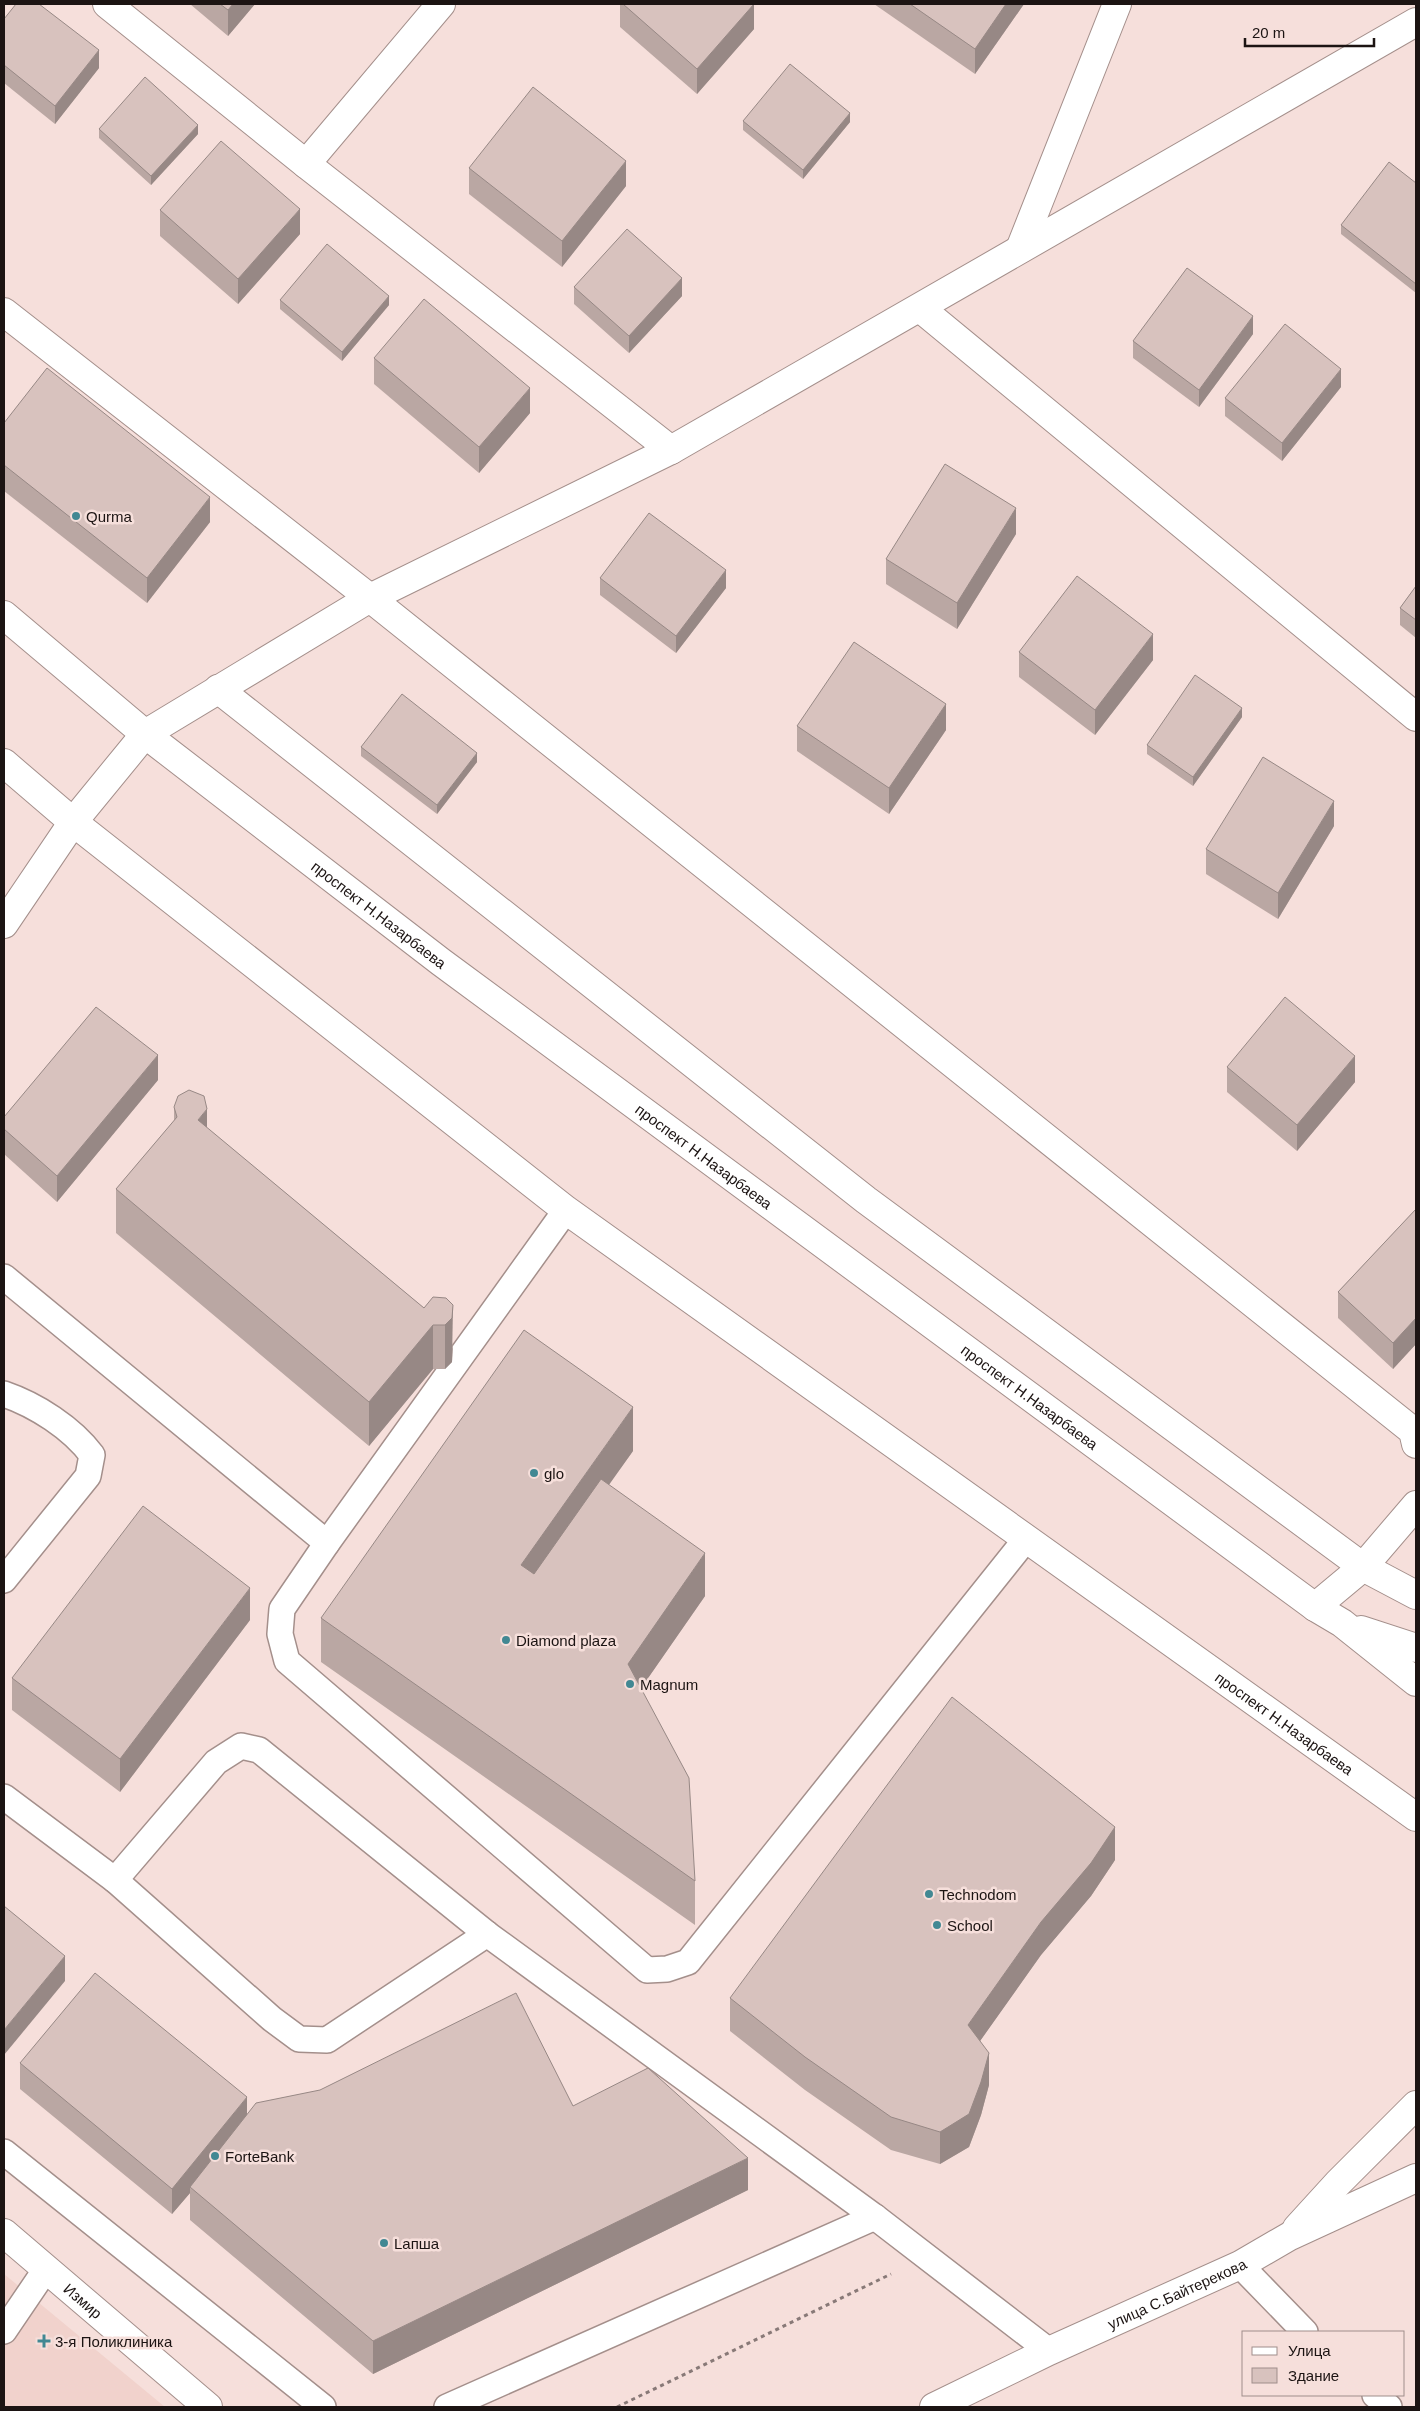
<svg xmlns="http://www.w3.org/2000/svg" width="1420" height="2411" viewBox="0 0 1420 2411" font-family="Arial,sans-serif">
  <rect width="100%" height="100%" fill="#f6dfdb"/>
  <!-- built -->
  <polygon fill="#f1d2cc" points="4,2274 165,2407 4,2407"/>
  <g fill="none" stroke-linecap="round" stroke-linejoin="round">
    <defs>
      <g id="lane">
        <polyline points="566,1210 327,1543 282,1609 280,1634 287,1661 647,1970 667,1969 688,1962 1026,1539"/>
        <polyline points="4,1277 327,1543"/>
        <path d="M4,1394C36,1405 72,1428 92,1455L88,1476L4,1580"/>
        <polyline points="4,1797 115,1880 272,2019 299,2039 327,2040 487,1934"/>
        <polyline points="115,1880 216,1762 241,1746 259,1750 487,1934 875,2217 1049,2351"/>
        <polyline points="4,2152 323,2407"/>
        <polyline points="1240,2265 1305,2332"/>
        <polyline points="4,2331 46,2269"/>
        <polyline points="1375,2395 1389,2407"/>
        <polyline points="447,2407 875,2217"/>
      </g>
      <g id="street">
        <polyline points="107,4 306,164 671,450"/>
        <polyline points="306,164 441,4"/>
        <polyline points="1020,249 1117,4"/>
        <polyline points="920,308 1416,717"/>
        <polyline points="4,312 370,598 1413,1431 1416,1444"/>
        <polyline points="218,689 866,1200 1363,1567 1416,1595"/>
        <polyline points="4,924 73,822 145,734 370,598 671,450 1416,22"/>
        <polyline points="1315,1607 1363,1567 1416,1505"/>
      </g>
      <g id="secondary">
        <path id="s1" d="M4,615L145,734L441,962L1315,1607L1342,1623L1416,1682"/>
        <path id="s2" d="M4,763L73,822L566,1210L1416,1817"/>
        <polyline points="1361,1630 1416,1648"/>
        <polyline points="1297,2228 1338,2183 1416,2105"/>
        <path id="s3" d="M4,2233L208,2407"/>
        <path id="s4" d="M934,2407L1049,2351L1240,2265L1290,2236L1416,2178"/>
      </g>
    </defs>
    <!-- lane casing -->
    <use href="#lane" stroke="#a48f8b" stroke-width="28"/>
    <!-- street casing -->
    <use href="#street" stroke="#a48f8b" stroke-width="30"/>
    <!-- secondary casing -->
    <use href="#secondary" stroke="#a48f8b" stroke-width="30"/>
    <!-- path -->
    <polyline stroke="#887977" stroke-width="3" stroke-dasharray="4 4" stroke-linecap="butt" points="617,2407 891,2274"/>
    <!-- lane -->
    <use href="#lane" stroke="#fff" stroke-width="25"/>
    <!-- street -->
    <use href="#street" stroke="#fff" stroke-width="28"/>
    <!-- secondary -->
    <use href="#secondary" stroke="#fff" stroke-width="28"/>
  </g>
  <!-- wall -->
  <g fill="#baa7a3">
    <polygon points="190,4 255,4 228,36"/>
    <polygon points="620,4 754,4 754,29 697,94 620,27"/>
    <polygon points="874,4 1024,4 975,74"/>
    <polygon points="4,19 99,68 55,124 4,83"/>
    <polygon points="743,121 850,122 803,179 743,130"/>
    <polygon points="99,129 198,134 151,185 99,138"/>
    <polygon points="469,168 626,186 562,267 469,194"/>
    <polygon points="1416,183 1416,293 1341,234 1341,225"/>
    <polygon points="160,210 300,234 238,304 160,236"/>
    <polygon points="574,287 682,296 629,353 574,304"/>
    <polygon points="280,300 389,305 342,361 280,309"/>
    <polygon points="1253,334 1199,407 1133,358 1133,341"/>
    <polygon points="374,358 530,413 479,473 374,384"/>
    <polygon points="1341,387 1282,461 1225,416 1225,398"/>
    <polygon points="4,423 210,522 147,603 4,491"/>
    <polygon points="1016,534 957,629 886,584 886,559"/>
    <polygon points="600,578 726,588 676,653 600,595"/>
    <polygon points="1416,586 1416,638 1400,625 1400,608"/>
    <polygon points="1019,652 1153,660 1095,735 1019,677"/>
    <polygon points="1242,717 1193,786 1147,754 1147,745"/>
    <polygon points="797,726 946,730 889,814 797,751"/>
    <polygon points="361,747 477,762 437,814 361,756"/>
    <polygon points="1334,826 1278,919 1206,874 1206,849"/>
    <polygon points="1227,1067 1355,1082 1297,1151 1227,1092"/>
    <polygon points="158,1080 57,1202 4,1154 4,1117"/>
    <polygon points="174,1107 207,1128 424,1308 446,1298 453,1349 452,1362 445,1369 433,1369 369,1446 116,1233 116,1189 174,1121"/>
    <polygon points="1416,1209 1416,1344 1393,1369 1338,1318 1338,1292"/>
    <polygon points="633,1451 608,1485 705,1596 641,1688 695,1881 695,1925 321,1662 321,1618"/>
    <polygon points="250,1620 120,1792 12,1710 12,1678"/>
    <polygon points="1115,1860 1091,1896 1041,1955 980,2041 989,2085 981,2115 969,2147 940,2164 891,2150 805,2090 730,2031 730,1998"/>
    <polygon points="20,2063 247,2115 573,2106 748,2190 373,2374 190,2220 190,2193 172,2214 20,2089"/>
  </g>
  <!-- shaded-wall -->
  <g fill="#978885">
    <polygon points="233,4 255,4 228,36 228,10"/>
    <polygon points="754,4 754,29 697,94 697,69"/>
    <polygon points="1006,4 1024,4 975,74 975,49"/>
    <polygon points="99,50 99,68 55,124 55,106"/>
    <polygon points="850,113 850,122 803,179 803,170"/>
    <polygon points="198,125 198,134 151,185 151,176"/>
    <polygon points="626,161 626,186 562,267 562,241"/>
    <polygon points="300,209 300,234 238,304 238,279"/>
    <polygon points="682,278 682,296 629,353 629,336"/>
    <polygon points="389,296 389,305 342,361 342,352"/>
    <polygon points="1253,316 1253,334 1199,407 1199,390"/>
    <polygon points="1341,369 1341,387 1282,461 1282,443"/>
    <polygon points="530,388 530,413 479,473 479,447"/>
    <polygon points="210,497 210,522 147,603 147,578"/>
    <polygon points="1016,508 1016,534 957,629 957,603"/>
    <polygon points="726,570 726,588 676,653 676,636"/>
    <polygon points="1153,634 1153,660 1095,735 1095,710"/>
    <polygon points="946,704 946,730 889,814 889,788"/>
    <polygon points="1242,708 1242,717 1193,786 1193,777"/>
    <polygon points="477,753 477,762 437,814 437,805"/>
    <polygon points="1334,801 1334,826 1278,919 1278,893"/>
    <polygon points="158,1055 158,1080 57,1202 57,1176"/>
    <polygon points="1355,1056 1355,1082 1297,1151 1297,1125"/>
    <polygon points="207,1109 207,1152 198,1120"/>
    <polygon points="453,1305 452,1362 445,1369 445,1325"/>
    <polygon points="1416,1318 1416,1344 1393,1369 1393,1343"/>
    <polygon points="433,1325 433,1369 369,1446 369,1402"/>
    <polygon points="633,1407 633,1451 521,1609 521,1565"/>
    <polygon points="705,1553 705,1596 628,1707 628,1664"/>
    <polygon points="250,1588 250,1620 120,1792 120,1759"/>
    <polygon points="1115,1827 1115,1860 1091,1896 1041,1955 968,2058 968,2025 1041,1922"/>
    <polygon points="65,1956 65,1981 4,2055 4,2030"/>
    <polygon points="989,2053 989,2085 981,2115 969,2147 940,2164 940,2132"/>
    <polygon points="247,2097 247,2123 190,2187 190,2193 172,2214 172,2189"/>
    <polygon points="748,2158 748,2190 373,2374 373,2341"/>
  </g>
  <!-- building -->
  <g fill="#d8c2be" stroke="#978885">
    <polygon points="16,4 39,4 99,50 55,106 4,65 4,19"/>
    <polygon points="220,4 233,4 228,10"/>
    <polygon points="623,4 754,4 697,69"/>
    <polygon points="910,4 1006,4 975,49"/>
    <polygon points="790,64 850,113 803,170 743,121"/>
    <polygon points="145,77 198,125 151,176 99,129"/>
    <polygon points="533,87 626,161 562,241 469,168"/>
    <polygon points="221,141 300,209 238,279 160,210"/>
    <polygon points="1389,162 1416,183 1416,284 1341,225"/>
    <polygon points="627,229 682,278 629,336 574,287"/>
    <polygon points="327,244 389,296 342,352 280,300"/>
    <polygon points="1187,268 1253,316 1199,390 1133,341"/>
    <polygon points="424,299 530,388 479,447 374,358"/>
    <polygon points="1285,324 1341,369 1282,443 1225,398"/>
    <polygon points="47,368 210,497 147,578 4,465 4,423"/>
    <polygon points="945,464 1016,508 957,603 886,559"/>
    <polygon points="649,513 726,570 676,636 600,578"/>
    <polygon points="1077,576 1153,634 1095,710 1019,652"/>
    <polygon points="1416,586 1416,620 1400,608"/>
    <polygon points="854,642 946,704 889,788 797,726"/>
    <polygon points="1195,675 1242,708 1193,777 1147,745"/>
    <polygon points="402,694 477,753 437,805 361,747"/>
    <polygon points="1263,757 1334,801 1278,893 1206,849"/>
    <polygon points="1285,997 1355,1056 1297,1125 1227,1067"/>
    <polygon points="96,1007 158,1055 57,1176 4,1129 4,1117"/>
    <polygon points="189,1090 204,1096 207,1109 198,1120 424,1308 433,1297 446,1298 453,1305 452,1318 445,1325 433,1325 369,1402 116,1189 177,1117 174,1107 178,1096"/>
    <polygon points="1416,1209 1416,1318 1393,1343 1338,1292"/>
    <polygon points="524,1330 633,1407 521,1565 534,1574 601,1479 705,1553 628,1664 689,1778 695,1881 321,1618"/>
    <polygon points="143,1506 250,1588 120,1759 12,1678"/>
    <polygon points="952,1697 1115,1827 1091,1863 1041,1922 968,2025 989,2053 981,2082 969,2114 940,2132 891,2117 805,2057 730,1998"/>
    <polygon points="4,1906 65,1956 4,2030"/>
    <polygon points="95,1973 247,2097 172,2189 20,2063"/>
    <polygon points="516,1993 573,2106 648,2068 748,2158 373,2341 190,2187 256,2103 320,2090"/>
  </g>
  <!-- markers -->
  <g fill="#428893" stroke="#f6dfdb" stroke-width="2">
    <circle cx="76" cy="516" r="5"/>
    <circle cx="534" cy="1473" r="5"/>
    <circle cx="506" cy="1640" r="5"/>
    <circle cx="630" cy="1684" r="5"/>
    <circle cx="929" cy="1894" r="5"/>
    <circle cx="937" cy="1925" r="5"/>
    <circle cx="215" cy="2156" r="5"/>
    <circle cx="384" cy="2243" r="5"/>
    <path d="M41.5 2333.5h5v5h5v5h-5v5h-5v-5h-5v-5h5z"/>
  </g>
  <g text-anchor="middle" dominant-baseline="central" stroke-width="5" stroke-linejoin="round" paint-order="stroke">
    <!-- poi labels -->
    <g font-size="15" fill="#1c1413" stroke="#f6dfdb" text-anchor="start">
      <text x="86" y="516">Qurma</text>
      <text x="544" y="1473">glo</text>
      <text x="516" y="1640">Diamond plaza</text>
      <text x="640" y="1684">Magnum</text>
      <text x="939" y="1894">Technodom</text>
      <text x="947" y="1925">School</text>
      <text x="225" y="2156">ForteBank</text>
      <text x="394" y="2243">Lапша</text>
      <text x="55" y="2341">3-я Поликлиника</text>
    </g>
    <!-- street labels -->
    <g font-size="15" fill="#1c1413" stroke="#f6dfdb">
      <text stroke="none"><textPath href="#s1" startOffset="480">проспект Н.Назарбаева</textPath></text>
      <text stroke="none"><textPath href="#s1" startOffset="885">проспект Н.Назарбаева</textPath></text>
      <text stroke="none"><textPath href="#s1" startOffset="1290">проспект Н.Назарбаева</textPath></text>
      <text stroke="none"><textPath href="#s2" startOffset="1601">проспект Н.Назарбаева</textPath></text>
      <text stroke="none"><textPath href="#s4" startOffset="268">улица С.Байтерекова</textPath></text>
      <text stroke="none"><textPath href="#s3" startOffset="104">Измир</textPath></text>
    </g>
  </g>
  <!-- border -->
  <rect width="1420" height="2411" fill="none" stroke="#1c1413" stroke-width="10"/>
  <!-- legend -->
  <rect x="1242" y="2331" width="162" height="65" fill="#f6dfdb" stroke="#9f8e8b"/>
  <rect x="1252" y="2347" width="25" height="8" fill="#ffffff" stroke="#9f8e8b"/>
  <text x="1288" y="2356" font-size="15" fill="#1c1413">Улица</text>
  <rect x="1252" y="2368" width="25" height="15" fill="#d8c2be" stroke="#9f8e8b"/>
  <text x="1288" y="2381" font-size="15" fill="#1c1413">Здание</text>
  <!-- scale -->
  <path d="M1245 38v8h129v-8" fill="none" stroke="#1c1413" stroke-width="2.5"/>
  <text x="1252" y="38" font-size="15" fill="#1c1413" stroke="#f6dfdb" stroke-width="4" paint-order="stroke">20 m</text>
</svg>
